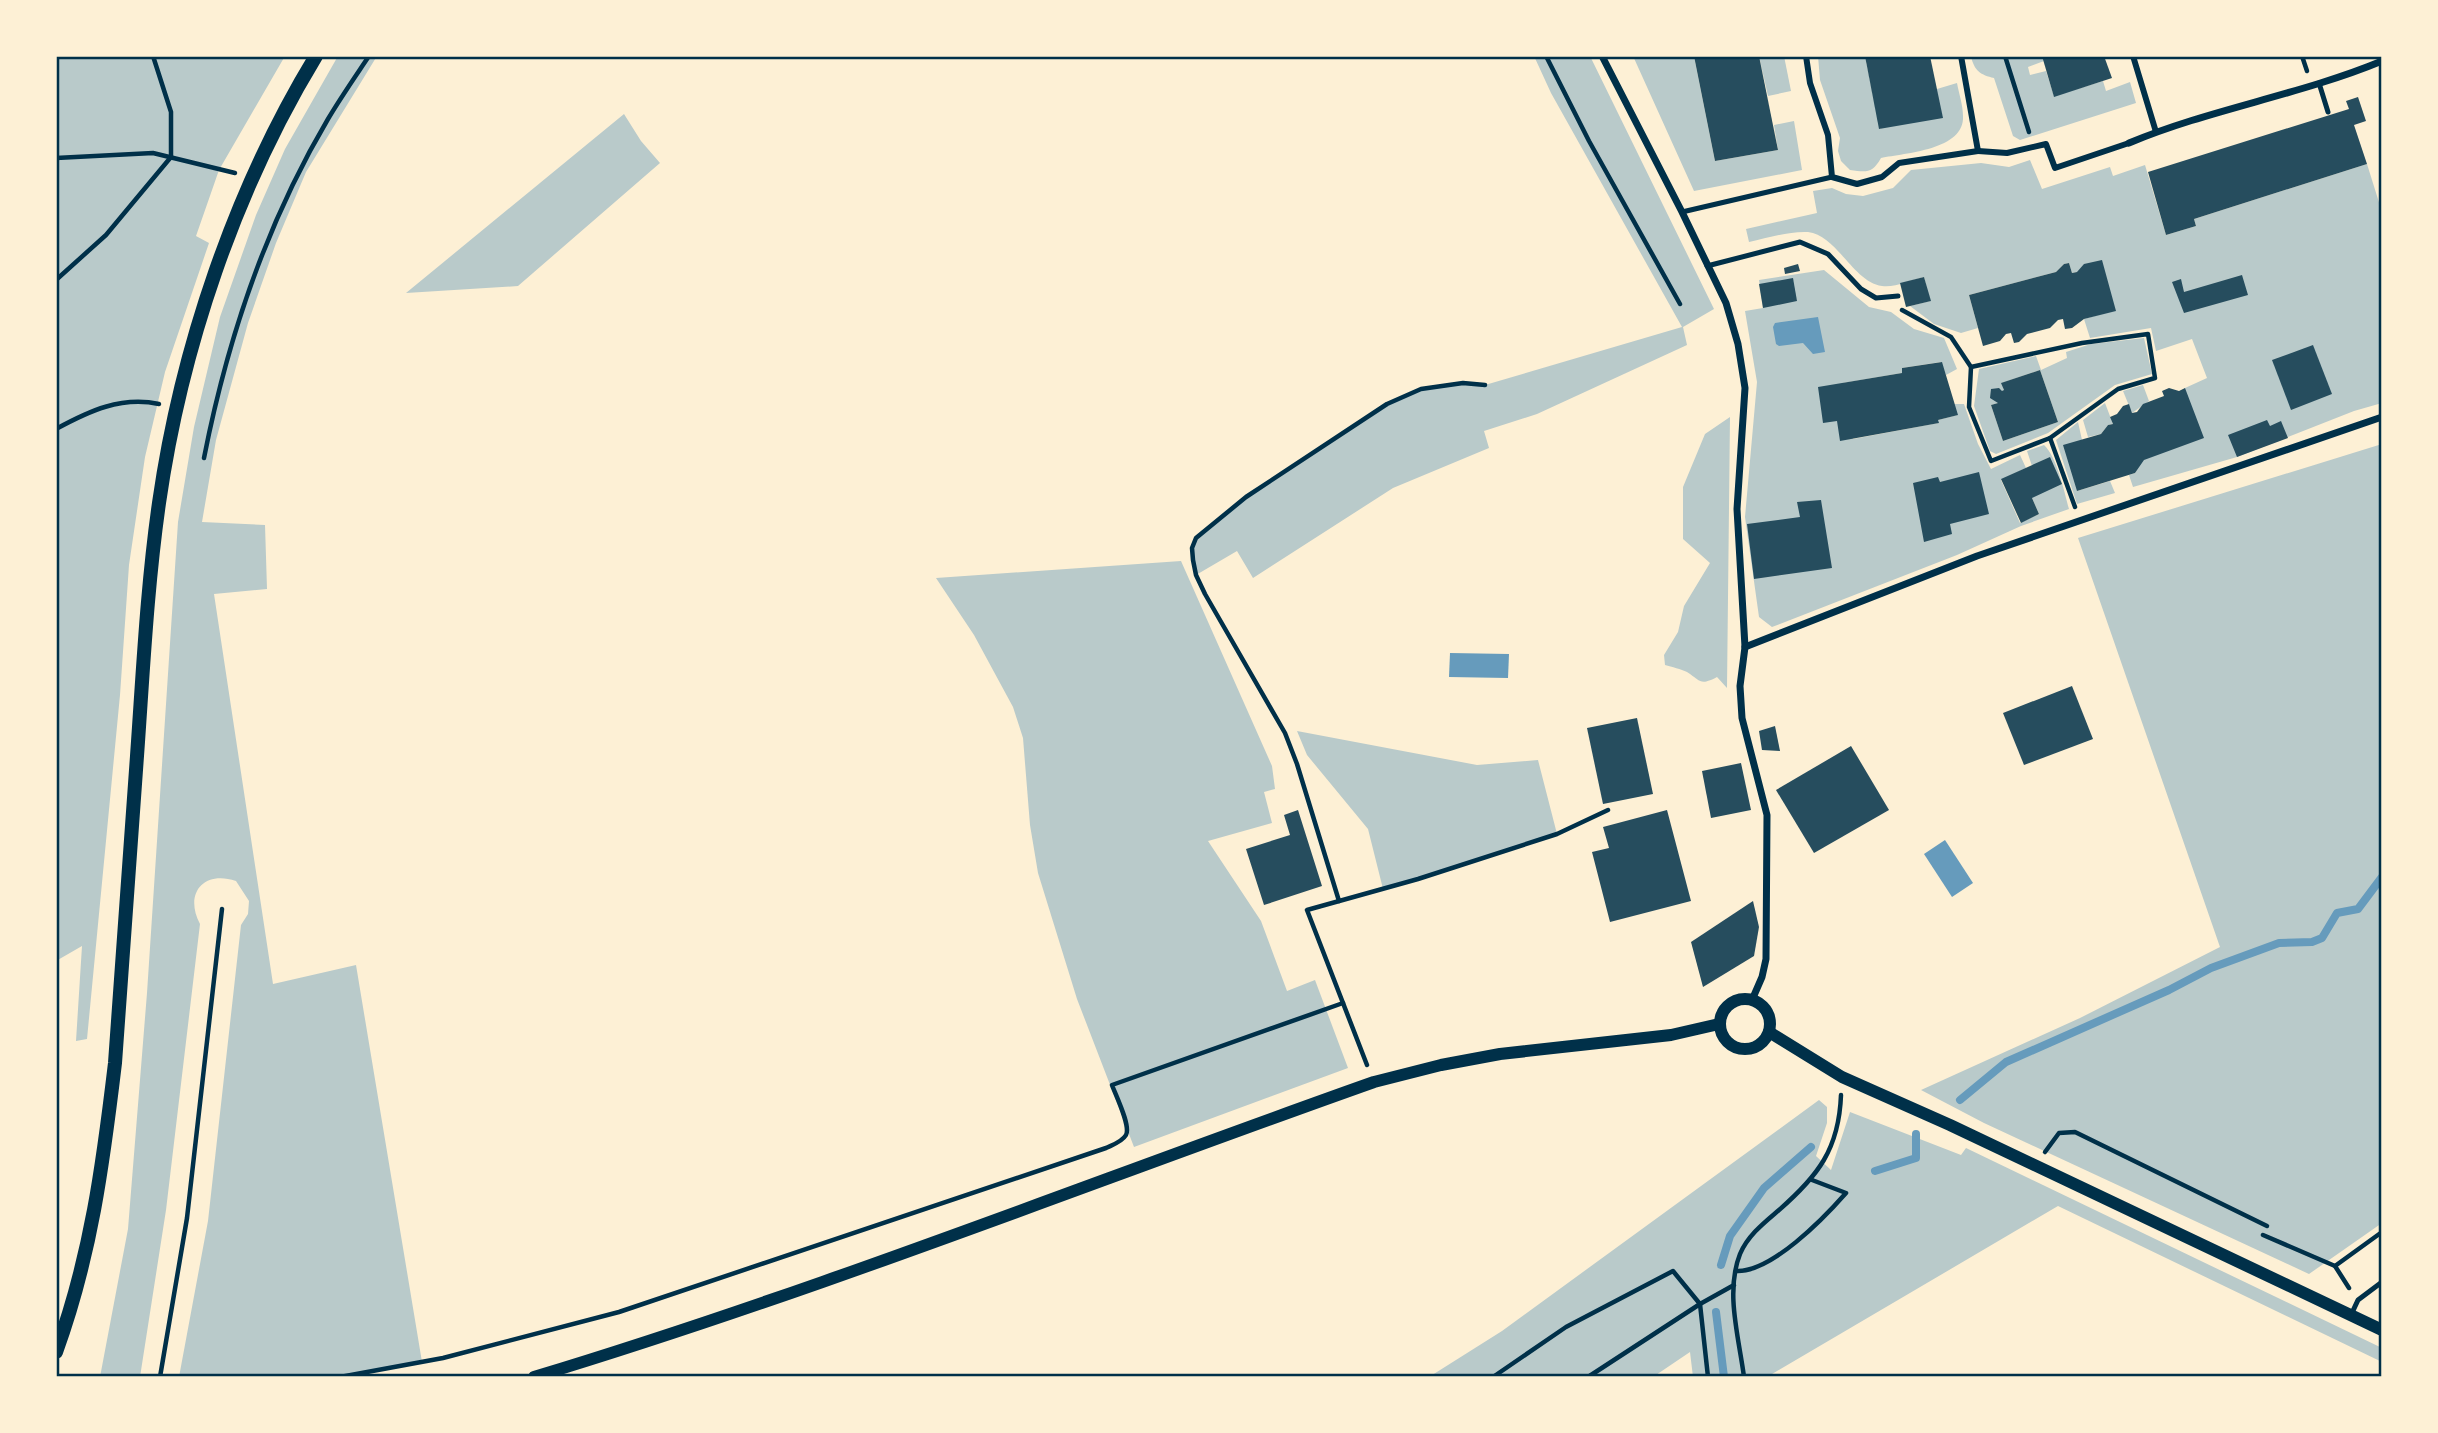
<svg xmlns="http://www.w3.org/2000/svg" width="2438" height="1433" viewBox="0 0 2438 1433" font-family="'IBM Plex Sans',sans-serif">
  <rect width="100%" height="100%" fill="#fdf0d5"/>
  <!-- green -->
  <g fill="#b9caca" fill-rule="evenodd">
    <polygon points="56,56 285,56 219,170 196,236 209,243 165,372 145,457 129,565 120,695 87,1039 76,1041 82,946 56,961"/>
    <path d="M338,56H377L306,172L276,243L248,323L216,440L202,522L265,525L267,589L214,594L273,984L356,965L422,1362L340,1377H179L208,1221L241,925L248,914L249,901L236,881C203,870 184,894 200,924L166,1210L140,1377H100L128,1229L147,993L178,522L194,427L220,317L256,215L285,149Z"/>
    <polygon points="1534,56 1590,56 1714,309 1683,327 1687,345 1537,414 1484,431 1489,448 1393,488 1253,578 1237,551 1196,575 1192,548 1196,538 1246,497 1387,404 1421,389 1442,385 1485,385 1682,327 1551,93"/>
    <polygon points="1633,56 1694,56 1715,161 1778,150 1774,125 1794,121 1802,170 1694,191"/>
    <polygon points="1759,56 1784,56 1791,91 1768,96"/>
    <path d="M1818,56H1865L1880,129L1937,89L1957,83C1959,94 1963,105 1963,116C1965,150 1905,153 1881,158C1872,174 1866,172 1850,170L1841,161L1838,151L1840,138L1820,80Z"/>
    <path d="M1971,56H2042L2044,61L2028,67L2030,75L2046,71L2054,96L2103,81L2106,91L2130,82L2136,103L2020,140L2013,136L1994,78C1981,75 1974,71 1971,56Z"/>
    <polygon points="624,114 641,141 660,163 518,286 406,293"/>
    <path d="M2030,160L2042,189L2110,167L2113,176L2145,165L2166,235L2196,226L2194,219L2367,164L2382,212V403L2354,411L2237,457L2133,487L2129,475L2135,473L2185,388L2207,378L2192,339L2156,351L2151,328L2090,338L2084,319L2115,310L2077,272L2072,273L2069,263L2064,264L2056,272L1969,295L1978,328L1961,333L1934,324L1910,306L1930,301L1924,277C1912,280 1894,288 1882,286C1853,282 1837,235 1808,232C1789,231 1768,238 1749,242L1746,229L1817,213L1813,191L1832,188L1846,194L1863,196L1893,188L1911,170L1981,163L2009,167Z"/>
    <path d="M1824,270L1869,307L1891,312L1914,329L1944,338L1957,369L1946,375L1941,362L1902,368V373L1843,383L1853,439L1938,423V420L1957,415L1954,404H1964L1978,444L1991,469L2020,455L2026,468L2001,480L2020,523L2039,514L2032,498V466L2027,451L2044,445C2057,457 2064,491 2069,509L2021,526L1957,555L1772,627L1759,617L1745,517L1757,382L1745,311L1763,308L1759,280Z"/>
    <path d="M2144,338L2152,374L2115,385L2048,433L1996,454L1990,451L1974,406L1979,369L2036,356L2041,370L2067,358L2066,352L2091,344ZM2040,370L2058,422L2003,441L1991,405L1998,403L2004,390L2002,383Z"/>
    <polygon points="2143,385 2149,401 2132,413 2123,391"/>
    <polygon points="2105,403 2113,424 2108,425 2101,434 2088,437 2083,420"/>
    <path d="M1730,417L1727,688L1717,677C1700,686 1701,681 1687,672C1681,669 1672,667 1665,665L1664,655L1678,632L1684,606L1710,563L1683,539V487L1705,434Z"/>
    <polygon points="2078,422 2082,440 2077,491 2110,481 2115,493 2077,504 2056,440"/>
    <polygon points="2382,444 2382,1223 2309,1274 1984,1123 1921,1090 2080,1018 2220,947 2078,538"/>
    <polygon points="1181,561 1272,766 1275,789 1264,792 1272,823 1208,841 1261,921 1287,991 1315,980 1348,1068 1134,1147 1077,999 1038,873 1030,825 1023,738 1013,707 974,635 936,578"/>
    <polygon points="1297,731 1477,765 1538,760 1557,834 1383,889 1368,829 1307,755"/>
    <polygon points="1819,1100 1827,1107 1827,1123 1816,1156 1831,1170 1850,1112 1961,1155 1966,1148 2382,1348 2382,1362 2058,1206 1767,1377 1693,1377 1690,1352 1653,1377 1429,1377 1502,1331"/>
  </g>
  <!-- water -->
  <g fill="#669bbc">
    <polygon points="1818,317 1825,352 1813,354 1803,343 1779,346 1776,344 1773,327 1775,323"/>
    <polygon points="1450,653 1509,654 1508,678 1449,677"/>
    <polygon points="1945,840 1973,883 1952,897 1924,854"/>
  </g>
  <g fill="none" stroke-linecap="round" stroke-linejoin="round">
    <!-- stream -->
    <g stroke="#669bbc" stroke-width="8">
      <polyline points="1960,1100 2006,1062 2169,990 2211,968 2279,943 2312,942 2322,938 2337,913 2358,909 2382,877"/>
      <polyline points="1875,1171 1916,1158 1916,1134"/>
      <polyline points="1721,1265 1730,1236 1764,1188 1811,1147"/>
      <polyline points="1716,1312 1724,1377"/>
    </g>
  </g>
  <!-- building -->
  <g fill="#264d5e">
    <polygon points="1694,56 1759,56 1778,150 1715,161"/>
    <polygon points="1865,56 1930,56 1943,118 1879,129"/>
    <polygon points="2042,56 2104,56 2112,78 2054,97"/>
    <polygon points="2358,97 2366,121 2354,125 2367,164 2194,219 2196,226 2166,235 2148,172 2349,109 2346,101"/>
    <polygon points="2102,260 2116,311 2084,319 2072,328 2065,329 2063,319 2058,320 2050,328 2027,334 2019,342 2014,343 2011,333 2006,334 2000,341 1983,346 1969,295 2056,272 2064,264 2069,263 2072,273 2077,272 2084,264"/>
    <polygon points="1798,264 1800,271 1785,274 1784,268"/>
    <polygon points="2242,275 2248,295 2184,313 2172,282 2181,279 2184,292"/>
    <polygon points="1924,277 1931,301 1906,307 1900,283"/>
    <polygon points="1793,278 1797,301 1763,308 1759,284"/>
    <polygon points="2313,345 2332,394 2291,410 2272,360"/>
    <polygon points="1942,362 1958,415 1938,420 1939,423 1840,441 1837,421 1823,423 1818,387 1902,373 1902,368"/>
    <polygon points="2040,370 2058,422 2003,441 1991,405 1998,403 1990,398 1991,389 1999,388 2002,391 2004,390 2001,383"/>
    <polygon points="2169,388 2179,391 2185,388 2204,438 2144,460 2135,473 2077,491 2063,445 2101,434 2108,425 2113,424 2110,417 2117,414 2123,406 2129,404 2132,413 2137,412 2143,404 2164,396 2162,391"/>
    <polygon points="2267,420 2270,426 2281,421 2288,438 2237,457 2228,435"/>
    <polygon points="2050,457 2062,484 2032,498 2039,514 2021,523 2001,479"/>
    <polygon points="1979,472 1989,514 1950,524 1952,534 1924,542 1913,483 1938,477 1940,482"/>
    <polygon points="1821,500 1832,568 1754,579 1747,524 1800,517 1797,502"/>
    <polygon points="2072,686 2093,739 2024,765 2003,713"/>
    <polygon points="1637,718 1653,794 1603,804 1587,728"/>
    <polygon points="1775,726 1780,751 1762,750 1759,731"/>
    <polygon points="1851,746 1889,810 1814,853 1776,790"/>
    <polygon points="1741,763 1751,810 1711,818 1702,771"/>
    <polygon points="1298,810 1322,886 1264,905 1246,849 1290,835 1284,815"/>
    <polygon points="1667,810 1691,901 1610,922 1592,852 1609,848 1603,827"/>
    <polygon points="1753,901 1759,927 1754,956 1703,987 1691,942"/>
  </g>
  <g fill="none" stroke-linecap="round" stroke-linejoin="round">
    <!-- path -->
    <g stroke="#003049" stroke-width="4.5">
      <polyline points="1546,56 1589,141 1680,304"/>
      <polyline points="2005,56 2029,132"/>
      <polyline points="2302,56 2307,71"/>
      <polyline points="56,158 153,153 235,173"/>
      <polyline points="56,280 106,235 171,157 171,112 153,56"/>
      <polyline points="1902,310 1951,337 1971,367 1969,407 1991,461 2050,438 2075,507"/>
      <polyline points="1971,367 2082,343 2148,334 2155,378 2118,389 2050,438"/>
      <path d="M56,429C89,411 121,396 159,404"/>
      <path d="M204,458C227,341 267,222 328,119C341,97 355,77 369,56"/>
      <polyline points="1339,901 1297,764 1285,733 1205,594 1196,575 1193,560 1192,548 1196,538 1246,497 1387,404 1421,389 1463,383 1485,385"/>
      <polyline points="1367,1065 1307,910 1418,879 1557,834 1608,810"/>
      <polyline points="2045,1152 2059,1133 2075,1132 2267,1226"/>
      <polyline points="2263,1235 2335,1266 2349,1288"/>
      <polyline points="2335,1266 2382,1232"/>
      <path d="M1736,1271C1771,1273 1824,1218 1846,1193L1812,1180"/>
      <polyline points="160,1377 187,1218 222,909"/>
      <path d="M340,1377L443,1358L619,1312L1106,1148C1112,1145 1122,1142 1126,1135C1131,1126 1116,1096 1112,1085L1343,1003"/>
      <polyline points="1493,1377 1566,1327 1673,1271 1700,1304 1708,1377"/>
      <polyline points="1588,1377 1700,1304 1734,1285"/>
      <path d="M1744,1377C1739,1338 1725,1292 1740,1254C1748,1235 1765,1222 1779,1210C1818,1176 1839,1149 1841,1095"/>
    </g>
    <!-- service -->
    <g stroke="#003049" stroke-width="5">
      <polyline points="2319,83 2328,112"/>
      <polyline points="1682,212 1832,177"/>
      <polyline points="1707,266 1800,242 1828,254 1861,289 1876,298 1898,296"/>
      <polyline points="2351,1315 2358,1300 2382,1282"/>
    </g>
    <!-- pedestrian -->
    <g stroke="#003049" stroke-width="6">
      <polyline points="1806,56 1810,83 1828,135 1832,177 1857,184 1882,177 1899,163 1978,151 1961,56"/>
      <polyline points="2133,56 2156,132"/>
      <polyline points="1978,151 2007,153 2046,144 2055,168 2129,143"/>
    </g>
    <!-- minor -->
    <g stroke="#003049" stroke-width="7">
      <polyline points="1602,56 1682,212 1726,303 1738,344 1745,388 1737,509 1745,647 1740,686 1742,718 1767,815 1766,959 1762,977 1752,1000"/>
      <path d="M2129,143C2210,109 2300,95 2382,61"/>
      <polyline points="1745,647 1977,556 2382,417"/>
    </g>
    <!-- tertiary -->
    <g stroke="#003049" stroke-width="12">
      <circle cx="1745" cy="1024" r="25"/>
      <polyline points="1769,1032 1842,1077 1950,1125 2382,1330"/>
      <path d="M534,1377C818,1291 1094,1181 1374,1082L1441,1065L1500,1054L1671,1035L1719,1024"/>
    </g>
    <!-- secondary -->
    <path stroke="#003049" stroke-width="14" d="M56,1352C91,1256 103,1164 115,1063C122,961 130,859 137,756C143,672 147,587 159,503C181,349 235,189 316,56"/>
  </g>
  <!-- border -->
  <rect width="2438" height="1433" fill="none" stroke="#fdf0d5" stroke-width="116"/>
  <rect x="58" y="58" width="2322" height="1317" fill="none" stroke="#003049" stroke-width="2.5"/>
</svg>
